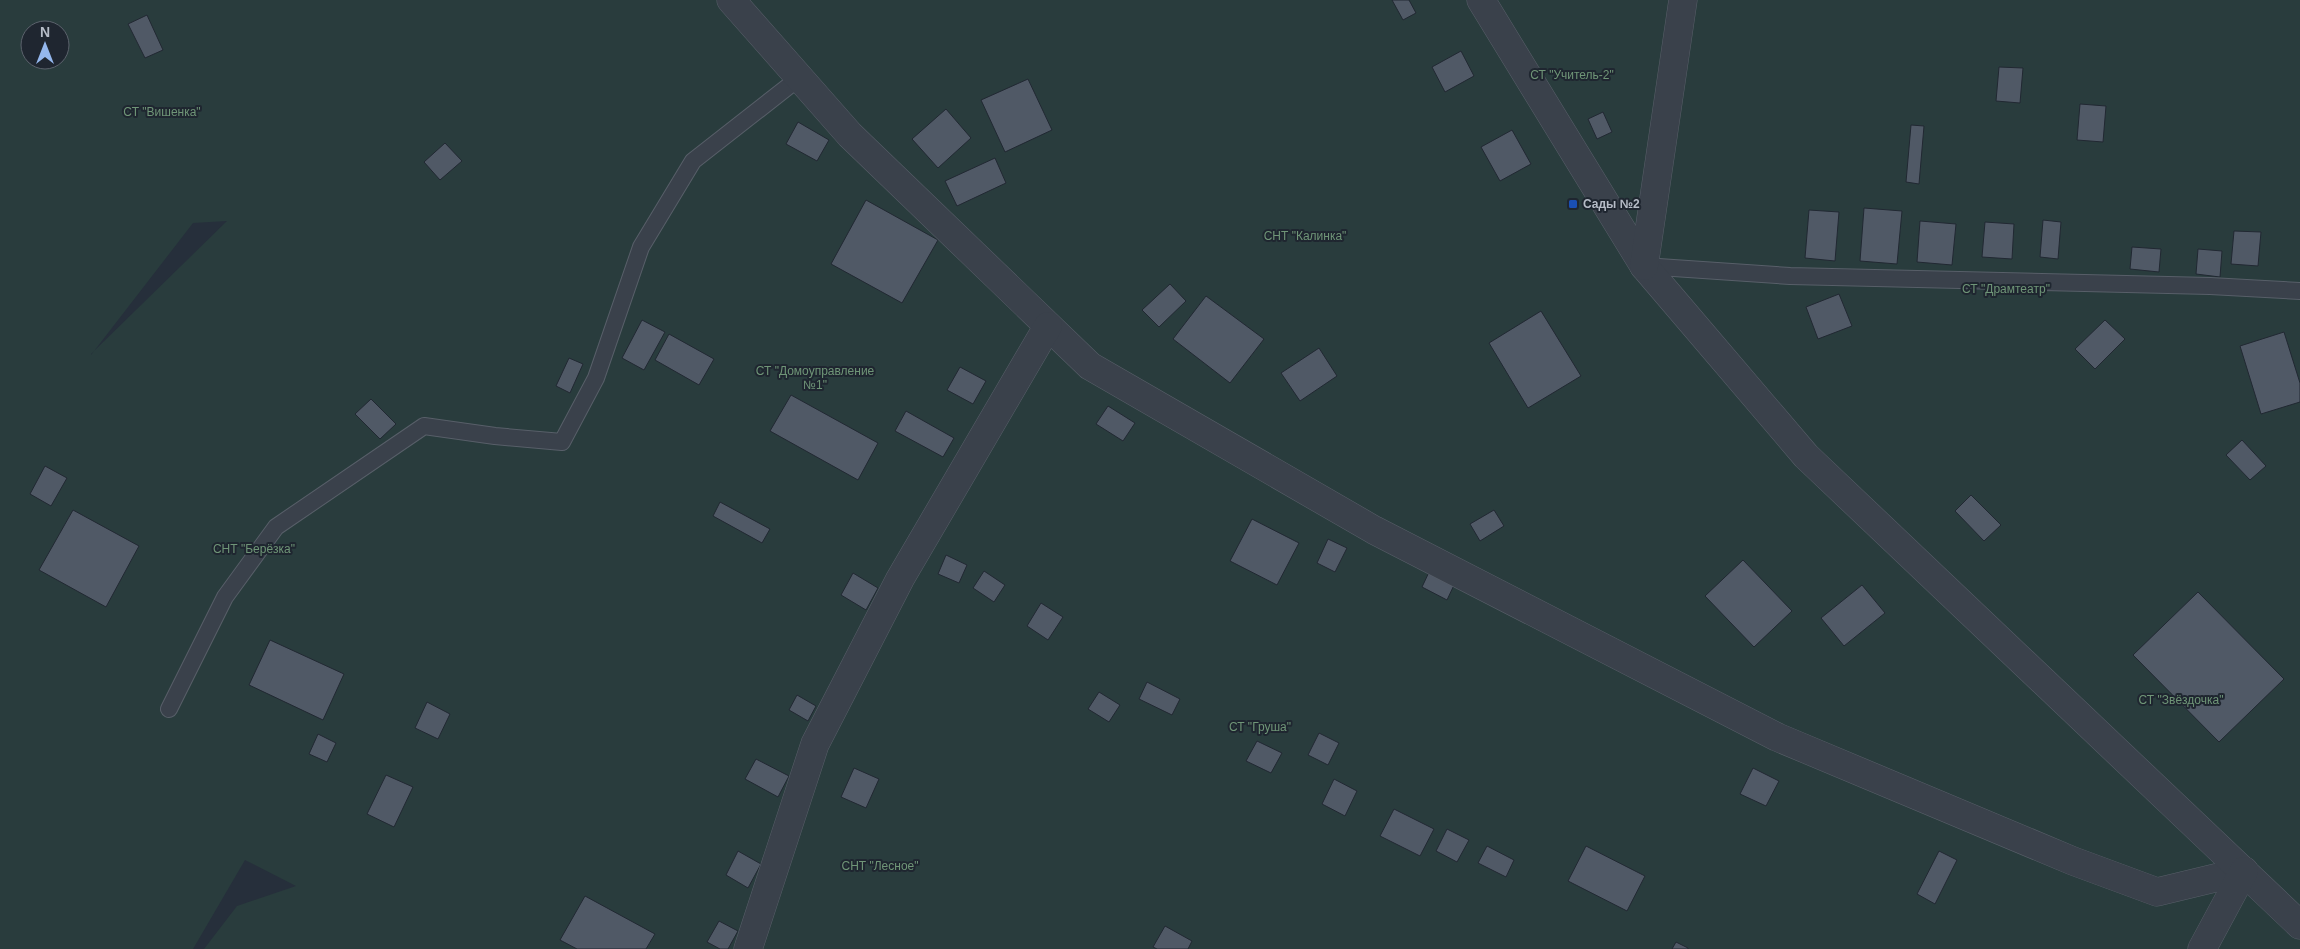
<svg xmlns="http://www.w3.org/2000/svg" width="2300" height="949" viewBox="0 0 2300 949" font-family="Helvetica,sans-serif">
  <rect width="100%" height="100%" fill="#262f3b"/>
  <!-- green -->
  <path fill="#293c3d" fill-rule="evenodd" d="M0,0H2300V949H204L237,906L296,886L245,860L193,949H0ZM30,30H60V60H30ZM227,221L91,354V355L193,223Z"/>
  <!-- building -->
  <g fill="#505966" stroke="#212832">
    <polygon points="1392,0 1409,0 1416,13 1403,20"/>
    <polygon points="147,15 163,50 145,58 128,24"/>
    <polygon points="1461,51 1474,76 1445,92 1432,67"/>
    <polygon points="1999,67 2023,68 2020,103 1996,101"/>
    <polygon points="1028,79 1052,130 1005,152 981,100"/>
    <polygon points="2080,104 2106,106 2103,142 2077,140"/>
    <polygon points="946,109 971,138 938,168 912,139"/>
    <polygon points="1603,112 1612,132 1597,139 1588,119"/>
    <polygon points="798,122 829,140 817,161 786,144"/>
    <polygon points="1911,125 1924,126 1919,184 1906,182"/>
    <polygon points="1512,130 1531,164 1500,181 1481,147"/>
    <polygon points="445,143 462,161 440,180 424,162"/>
    <polygon points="995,158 1006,183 957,206 945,181"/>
    <polygon points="866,200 938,240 902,303 831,264"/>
    <polygon points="1864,208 1902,211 1897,264 1860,261"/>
    <polygon points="1809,210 1839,212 1835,261 1805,258"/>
    <polygon points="2043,220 2061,222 2058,259 2040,257"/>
    <polygon points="1920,221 1956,224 1952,265 1917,262"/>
    <polygon points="1985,222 2014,224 2012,259 1982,257"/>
    <polygon points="2234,231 2261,232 2258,266 2231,264"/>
    <polygon points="2132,247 2161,249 2159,272 2130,269"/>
    <polygon points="2198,249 2222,251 2220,277 2196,274"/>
    <polygon points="1170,284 1186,301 1159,327 1142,310"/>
    <polygon points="1839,294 1852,326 1818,339 1806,307"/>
    <polygon points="1206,296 1264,339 1230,383 1173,339"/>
    <polygon points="1541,311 1581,376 1528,408 1489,343"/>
    <polygon points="642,320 665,332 644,370 622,358"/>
    <polygon points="2105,320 2125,339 2095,369 2075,349"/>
    <polygon points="2284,332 2300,383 2300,402 2261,414 2240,346"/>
    <polygon points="669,334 714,359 699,385 655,360"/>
    <polygon points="1319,348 1337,376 1300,401 1281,373"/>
    <polygon points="569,358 583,364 570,393 556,386"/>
    <polygon points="960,367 986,381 973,404 947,390"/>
    <polygon points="791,395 878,443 858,480 770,431"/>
    <polygon points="371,399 396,424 380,439 355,414"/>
    <polygon points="1108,406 1135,423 1123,441 1096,424"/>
    <polygon points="906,411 954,438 943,457 895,431"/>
    <polygon points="2242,440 2266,466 2250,480 2226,455"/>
    <polygon points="45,466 67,478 51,506 30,494"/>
    <polygon points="1971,495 2001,525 1984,541 1955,511"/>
    <polygon points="720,502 770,529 762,543 713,516"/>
    <polygon points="73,510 139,546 106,607 39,570"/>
    <polygon points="1494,510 1504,526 1480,541 1470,524"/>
    <polygon points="1252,519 1299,543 1277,585 1230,561"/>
    <polygon points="1328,539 1347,548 1335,572 1317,563"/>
    <polygon points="946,555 967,565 959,583 938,574"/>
    <polygon points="1743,560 1792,611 1754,647 1705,596"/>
    <polygon points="1430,570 1455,583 1447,600 1422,587"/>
    <polygon points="984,571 1005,585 994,602 973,588"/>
    <polygon points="853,573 878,588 866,610 841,595"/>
    <polygon points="1862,585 1885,613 1844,646 1821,618"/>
    <polygon points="2198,592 2284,679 2219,742 2133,655"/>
    <polygon points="1041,603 1063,617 1048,640 1027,626"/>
    <polygon points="270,640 344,674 323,720 249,685"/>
    <polygon points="1147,682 1180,699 1172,715 1139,699"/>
    <polygon points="1099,692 1120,705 1109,722 1088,709"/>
    <polygon points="797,695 816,706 808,721 789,710"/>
    <polygon points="427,702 450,714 438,739 415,728"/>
    <polygon points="1319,733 1339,743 1328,765 1308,755"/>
    <polygon points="318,734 336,743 327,762 309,754"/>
    <polygon points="1257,741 1282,753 1271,773 1246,761"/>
    <polygon points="756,759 789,776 778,797 745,779"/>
    <polygon points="854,768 879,779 866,808 841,797"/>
    <polygon points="1753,768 1779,781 1766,806 1740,794"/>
    <polygon points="386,775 413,787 394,827 367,814"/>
    <polygon points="1334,779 1357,791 1345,816 1322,804"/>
    <polygon points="1394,809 1434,829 1420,856 1380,836"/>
    <polygon points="1447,829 1469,840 1457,862 1436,851"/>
    <polygon points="1487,846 1514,860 1506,877 1478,863"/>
    <polygon points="1586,846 1645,876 1627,911 1568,881"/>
    <polygon points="738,851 761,864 748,888 726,875"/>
    <polygon points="1939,851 1957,860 1935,904 1917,894"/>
    <polygon points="585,896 655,934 646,949 577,949 560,940"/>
    <polygon points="719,921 738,931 728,949 720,949 707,942"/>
    <polygon points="1165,926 1192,941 1188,949 1157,949 1153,947"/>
    <polygon points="1676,942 1688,948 1688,949 1672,949"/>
  </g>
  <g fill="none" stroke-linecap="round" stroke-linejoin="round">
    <defs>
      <g id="service">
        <polyline points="1644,266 1790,276 2210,286 2300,291"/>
        <polyline points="169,709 225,597 276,527 424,426 495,436 562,442 596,378 641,247 693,161 799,78"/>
      </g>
      <g id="minor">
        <polyline points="731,0 850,135 1090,366 1374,530 1777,737 2073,861 2157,892 2244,871"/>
        <polyline points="1481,0 1644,266 1806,456 2300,925"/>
        <polyline points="1644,266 1683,0"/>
        <polyline points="748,949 815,744 900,579 1048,326"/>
        <polyline points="2202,949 2244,871"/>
      </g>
    </defs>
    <!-- service casing -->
    <use href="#service" stroke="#585f69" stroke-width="18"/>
    <!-- minor casing -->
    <use href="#minor" stroke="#585f69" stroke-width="29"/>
    <!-- service -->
    <use href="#service" stroke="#3a414b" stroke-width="16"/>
    <!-- minor -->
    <use href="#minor" stroke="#3a414b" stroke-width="28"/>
  </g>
  <!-- markers -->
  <rect fill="#1a4fb4" stroke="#1f2630" stroke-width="2" x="1568" y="199" width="10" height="10" rx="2.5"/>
  <g text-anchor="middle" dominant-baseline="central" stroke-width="4" stroke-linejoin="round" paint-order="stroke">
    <!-- park labels -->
    <g font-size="12" fill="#6f9577" stroke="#1f2630">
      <text x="1572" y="75">СТ "Учитель-2"</text>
      <text x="162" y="112">СТ "Вишенка"</text>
      <text x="1305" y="236">СНТ "Калинка"</text>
      <text x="2006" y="289">СТ "Драмтеатр"</text>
      <text x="815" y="371">СТ "Домоуправление<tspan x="815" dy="14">№1"</tspan></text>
      <text x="254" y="549">СНТ "Берёзка"</text>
      <text x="2181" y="700">СТ "Звёздочка"</text>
      <text x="1260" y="727">СТ "Груша"</text>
      <text x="880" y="866">СНТ "Лесное"</text>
    </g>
    <!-- poi labels -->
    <g font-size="12" font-weight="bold" fill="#b6bcc7" stroke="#1f2630" text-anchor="start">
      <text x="1583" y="204">Сады №2</text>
    </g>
  </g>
  <!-- north arrow -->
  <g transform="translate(45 45)"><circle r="24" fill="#1f2630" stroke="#5b626c"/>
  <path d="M0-4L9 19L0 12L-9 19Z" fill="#94b7ed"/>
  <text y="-8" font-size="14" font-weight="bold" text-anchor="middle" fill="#b6bcc7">N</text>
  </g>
</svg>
